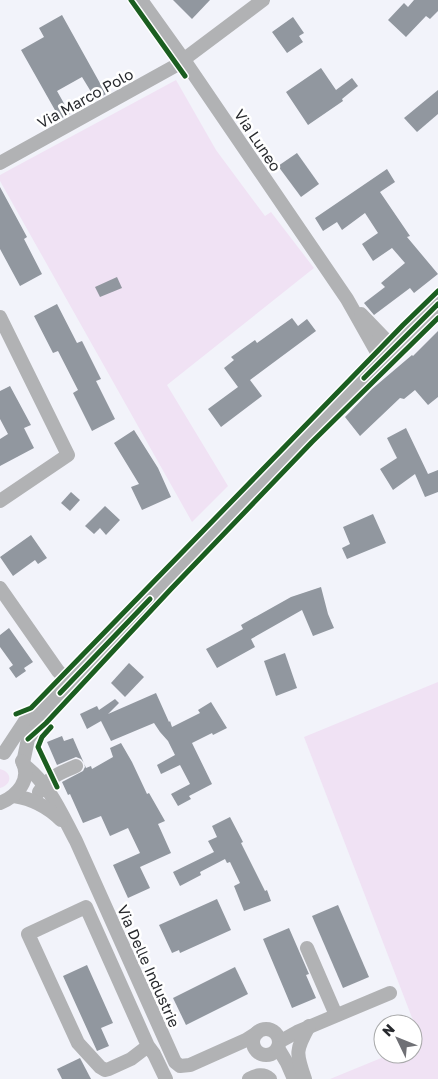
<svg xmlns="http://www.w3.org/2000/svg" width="438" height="1079" viewBox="0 0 438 1079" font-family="'Golos Text',sans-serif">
  <rect width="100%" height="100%" fill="#f2f3fa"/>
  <!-- green -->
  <g fill="#f0e2f4">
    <polygon points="176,80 216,150 265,216 271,212 314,268 167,385 228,486 192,522 0,181 0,175"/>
    <polygon points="438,682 438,1079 330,1079 391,1054 413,1054 413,1045 421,1041 304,737"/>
    <path d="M0,769C12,772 13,784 0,788Z"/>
  </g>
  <!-- building -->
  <g fill="#91979f">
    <polygon points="173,0 210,0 192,19"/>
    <polygon points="414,0 438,0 438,11 430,19 426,16 406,37 388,20 404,3 408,7"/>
    <polygon points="62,15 106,94 96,100 82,77 57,91 70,114 60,119 21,50 44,37 39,28"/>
    <polygon points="293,17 304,33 299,36 303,42 287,53 272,32"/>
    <polygon points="321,68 336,90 352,78 358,86 342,99 343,101 308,125 286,92"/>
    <polygon points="438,90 438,114 417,132 404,118"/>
    <polygon points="297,153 319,184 301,197 278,166"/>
    <polygon points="387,169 395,182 380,192 410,236 407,237 438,274 414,293 410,288 374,315 364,303 385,287 381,283 405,263 392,248 373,261 362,244 378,233 365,213 342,230 337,222 323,231 315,218"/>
    <polygon points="0,187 27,237 24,239 42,274 20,286 0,249"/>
    <polygon points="117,277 122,288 100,297 95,287"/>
    <polygon points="57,304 77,343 82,341 101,379 96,381 115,419 92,431 73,393 78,390 58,351 53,353 34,316"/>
    <polygon points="292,318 298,326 307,319 316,331 250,380 262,396 221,427 208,409 238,387 224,368 234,360 231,357 255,340 257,343"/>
    <polygon points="438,331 438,397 428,405 415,390 404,399 400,398 360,436 345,417 372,389 412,355 413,356"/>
    <polygon points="10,386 31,425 24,428 34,448 0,466 0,439 8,434 0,419 0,391"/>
    <polygon points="406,428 428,474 438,470 438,492 425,497 415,474 393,490 380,469 397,458 387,438"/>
    <polygon points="134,430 158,468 171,497 142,510 131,487 139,484 114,443"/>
    <polygon points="71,492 80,500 70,511 61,503"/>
    <polygon points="105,506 120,520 106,535 100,528 94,534 85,526"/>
    <polygon points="373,514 386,543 347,559 342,548 350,544 343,527"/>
    <polygon points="31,535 47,558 38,564 35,560 13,576 0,557"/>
    <polygon points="321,587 328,614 334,628 313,636 302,610 251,639 255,647 217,668 206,649 243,629 241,625 291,597"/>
    <polygon points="9,628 33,662 24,668 26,671 16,678 9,668 13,665 0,647 0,635"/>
    <polygon points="285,653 297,688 276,696 264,661"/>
    <polygon points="129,663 144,677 125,697 111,683"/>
    <polygon points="156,693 169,722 170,721 172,727 200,713 198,710 211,702 227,728 213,735 212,733 192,743 212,784 189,796 191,799 178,806 171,794 190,784 180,765 161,774 157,765 175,755 168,741 160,732 154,723 111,741 101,721 87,729 80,714 97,706 99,710 115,699 119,703 108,714"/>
    <polygon points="62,736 64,741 73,738 86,768 91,766 92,769 113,757 110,748 121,743 132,762 147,794 149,793 165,821 158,824 171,853 140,867 150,888 128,898 113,865 140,853 128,828 110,836 101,816 83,823 70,794 68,795 62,782 83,771 85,767 84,763 81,759 76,757 57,765 47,742"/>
    <polygon points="230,817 243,842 241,843 265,891 267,890 271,901 244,911 234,886 240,883 230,862 227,863 225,859 200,872 201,875 180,886 173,872 214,852 208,841 217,837 212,826"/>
    <polygon points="217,899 231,930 180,953 179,950 172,953 159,925"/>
    <polygon points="338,905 369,977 343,988 312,916"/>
    <polygon points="289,928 309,974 306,975 316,998 292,1008 263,939"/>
    <polygon points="87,965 113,1023 101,1028 109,1046 97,1051 63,976"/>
    <polygon points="235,967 248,994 186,1025 173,998"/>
    <polygon points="80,1058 91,1079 62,1079 57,1069"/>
  </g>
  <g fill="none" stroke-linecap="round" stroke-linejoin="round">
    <!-- minor -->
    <g stroke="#b1b2b4" stroke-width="14">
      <polyline points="141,0 184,60 347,299 378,354 377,361 374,368"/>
      <polyline points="0,163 175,66 263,0"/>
      <polyline points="361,314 387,341 395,347"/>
      <polyline points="0,317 68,455 0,501"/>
      <polyline points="0,588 58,671 70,683"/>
      <polyline points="4,753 25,721 34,711 53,698"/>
      <polyline points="23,763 28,739 60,693 307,436 438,304"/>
      <path d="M24,765C50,785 61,813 76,841L175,1062L180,1066L190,1065L246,1040L257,1033"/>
      <path d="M39,792C51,775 59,774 76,766"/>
      <path d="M14,796C33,799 47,806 61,820"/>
      <path d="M0,803C17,796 32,780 22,761"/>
      <polyline points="307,948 336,1015"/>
      <circle cx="266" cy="1042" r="13"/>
      <polyline points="279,1042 297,1032 390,993"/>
      <polyline points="148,1046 131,1059 109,1069 105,1070 100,1067 78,1043 28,934 86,907 148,1046 154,1054 166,1079"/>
      <polyline points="278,1048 287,1063 294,1079"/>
      <path d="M249,1079C257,1075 263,1073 270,1079"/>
      <path d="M305,1079C296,1053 295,1051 309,1026"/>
    </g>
    <defs>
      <g id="cycleway">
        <polyline points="131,0 185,76"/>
        <polyline points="364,378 438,304"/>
        <polyline points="60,693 150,599"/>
        <polyline points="16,714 31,708 403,325 438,291"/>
        <polyline points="51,727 42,737 38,747 57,787"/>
        <polyline points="28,739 46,723 171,589 312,442 438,318"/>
      </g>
    </defs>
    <!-- cycleway casing -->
    <use href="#cycleway" stroke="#fff" stroke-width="8"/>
    <!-- cycleway -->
    <use href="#cycleway" stroke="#1b5e20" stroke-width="5"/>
  </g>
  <g text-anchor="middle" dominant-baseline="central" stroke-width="5" stroke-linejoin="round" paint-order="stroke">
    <!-- street labels -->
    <g font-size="15" fill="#282a2e" stroke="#fff">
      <text transform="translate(85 98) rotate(-29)">Via Marco Polo</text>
      <text transform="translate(258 140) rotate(56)">Via Luneo</text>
      <text transform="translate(149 966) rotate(66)">Via Delle Industrie</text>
    </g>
  </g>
  <!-- north arrow -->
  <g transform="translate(398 1039) rotate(313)"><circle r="24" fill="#ffffff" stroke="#a9aaab"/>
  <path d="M0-4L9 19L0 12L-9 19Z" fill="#6f7075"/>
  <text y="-8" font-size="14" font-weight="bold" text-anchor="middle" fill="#282a2e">N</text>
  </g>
</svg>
